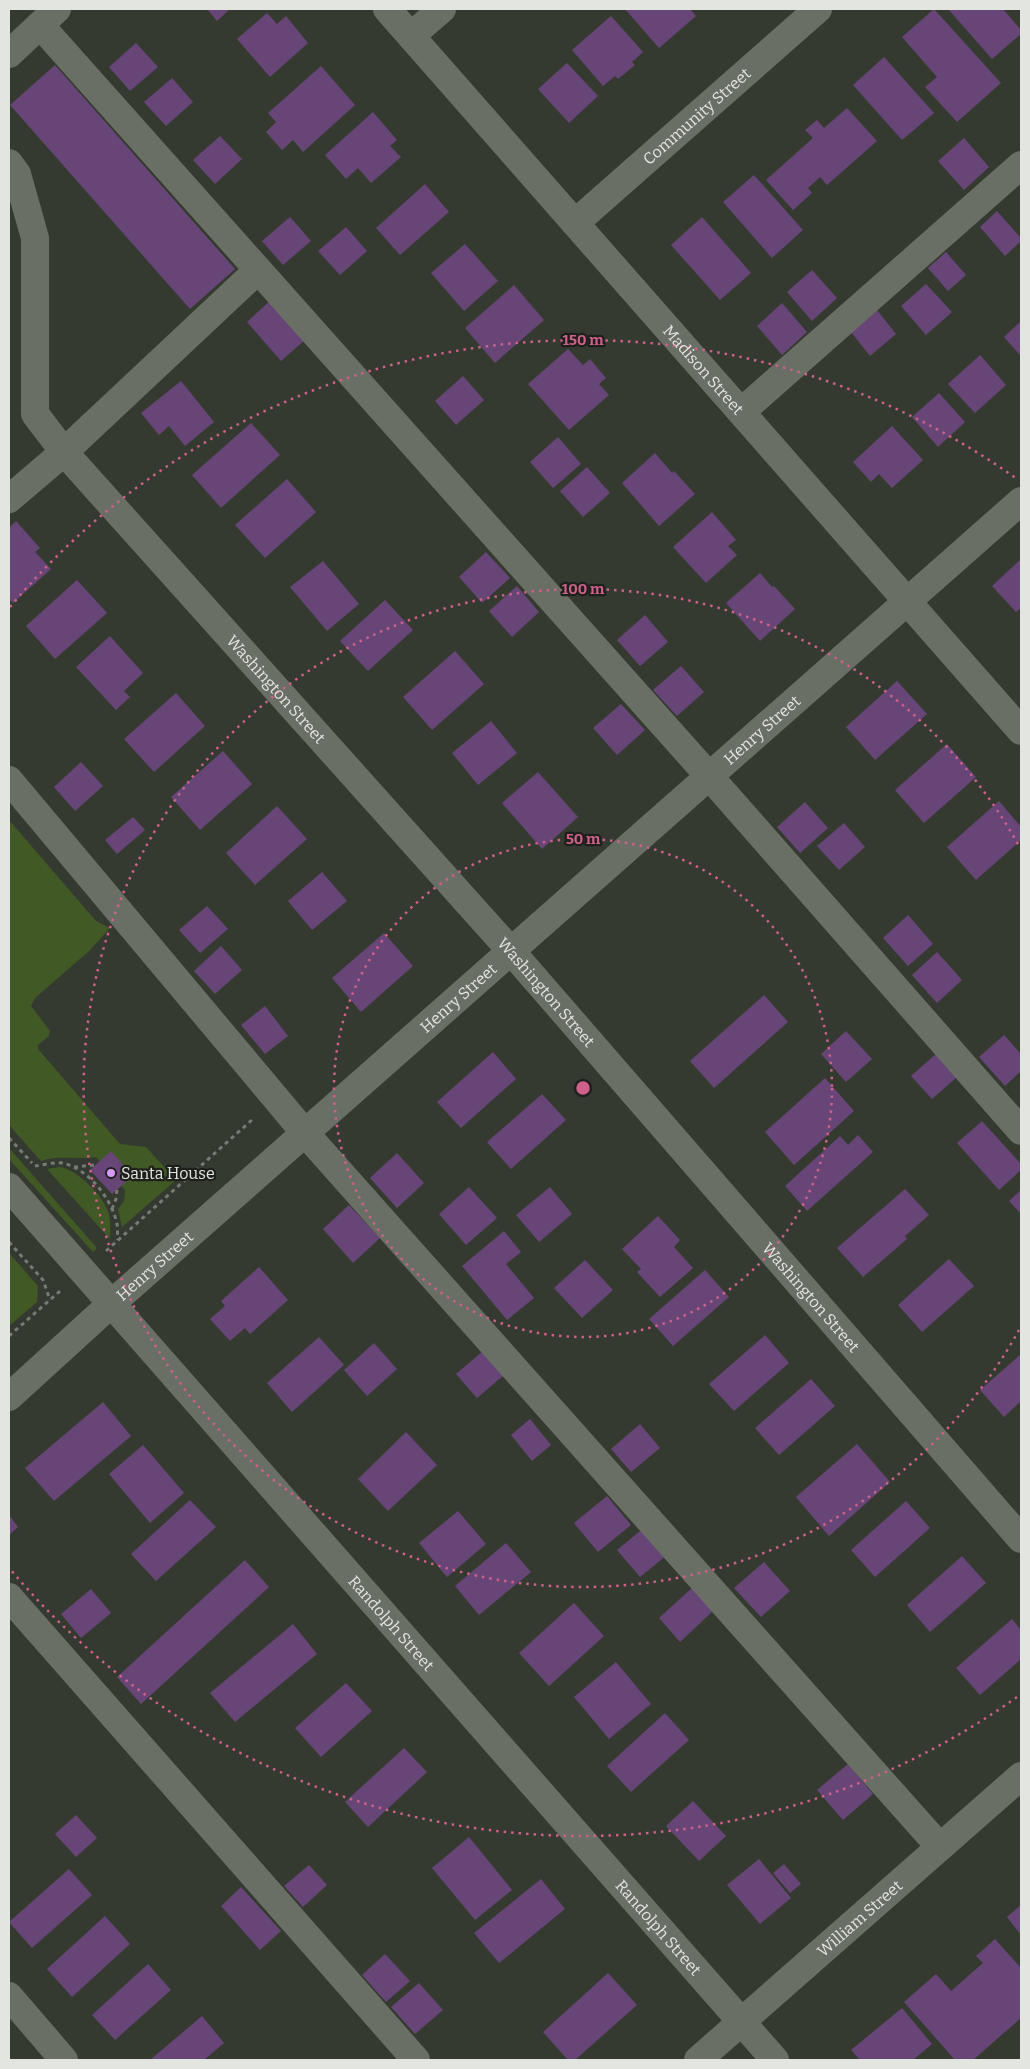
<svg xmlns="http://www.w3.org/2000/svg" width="1030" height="2069" viewBox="0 0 1030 2069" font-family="Bitter,serif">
  <rect width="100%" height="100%" fill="#353a31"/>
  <!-- green -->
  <g fill="#415925">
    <path d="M9,820L96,921L110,928L89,951L35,998L31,1006L50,1031L49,1036L38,1045V1049L120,1144L146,1147L176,1180L122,1227L118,1209L124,1201L125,1190L96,1157C77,1160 58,1155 41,1161L9,1125Z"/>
    <polygon points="9,1148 97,1248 93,1252 9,1159"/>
    <path d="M60,1167C78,1170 105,1197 109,1215C111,1223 110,1232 110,1239L47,1169Z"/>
    <polygon points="9,1253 38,1286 37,1302 9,1326"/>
  </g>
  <!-- building -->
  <g fill="#674677">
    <polygon points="207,9 230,9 217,21"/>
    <polygon points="625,9 690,9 696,16 659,48"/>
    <polygon points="934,9 1001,83 957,122 925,87 937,77 902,37"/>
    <polygon points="948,9 1003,9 1021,30 1021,34 992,59"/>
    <polygon points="267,13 277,24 286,16 308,43 270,77 237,39"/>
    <polygon points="611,16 643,52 632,62 635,65 618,79 615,76 603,86 572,50"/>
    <polygon points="136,43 158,67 130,91 109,67"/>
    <polygon points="884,57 934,113 902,140 853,85"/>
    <polygon points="567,63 598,96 569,123 538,89"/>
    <polygon points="55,65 235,269 190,309 10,105"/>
    <polygon points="321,66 355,105 303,152 293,140 282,150 266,132 276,122 268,113"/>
    <polygon points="172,78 193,102 166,126 144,102"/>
    <polygon points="847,108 877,141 827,185 820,177 808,188 812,193 793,210 766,180 813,138 805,130 817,120 824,128"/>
    <polygon points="373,112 397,140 390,146 401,157 371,183 358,168 346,179 325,155"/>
    <polygon points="220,136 242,159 215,184 193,160"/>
    <polygon points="964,138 989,167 964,190 938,161"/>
    <polygon points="754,175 803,230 772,258 723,202"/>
    <polygon points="425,184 449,212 400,255 376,228"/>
    <polygon points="997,211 1021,238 1021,241 1005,256 980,227"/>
    <polygon points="290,217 311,241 283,265 262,241"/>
    <polygon points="702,217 751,273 720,300 671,245"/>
    <polygon points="346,227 367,251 340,275 318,251"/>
    <polygon points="465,244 498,281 464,311 431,273"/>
    <polygon points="946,252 966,275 948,291 928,268"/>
    <polygon points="812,270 837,298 812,321 787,292"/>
    <polygon points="926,284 952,312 926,335 901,306"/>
    <polygon points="514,285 544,320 495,363 465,328"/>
    <polygon points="272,299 307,338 281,361 247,322"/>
    <polygon points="782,303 807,332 782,355 757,326"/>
    <polygon points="877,310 896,334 870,356 851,332"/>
    <polygon points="1021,321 1021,356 1004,337"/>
    <polygon points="568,349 583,365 590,359 606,378 599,384 609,395 569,430 528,384"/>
    <polygon points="980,355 1006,385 975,413 948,384"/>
    <polygon points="463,376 484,400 456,425 435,401"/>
    <polygon points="181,381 214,422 185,446 169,426 159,435 141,413"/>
    <polygon points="939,393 965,422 938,447 912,417"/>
    <polygon points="251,423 280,455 221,508 192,475"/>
    <polygon points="892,426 923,460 892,488 879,474 871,482 853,462"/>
    <polygon points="558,437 581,464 553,488 530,462"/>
    <polygon points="655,453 672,473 674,471 695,494 659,526 622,483"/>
    <polygon points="587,467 610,493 583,517 560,491"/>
    <polygon points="287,479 316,512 265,558 235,525"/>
    <polygon points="712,512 736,540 728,546 737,555 706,583 673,547"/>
    <polygon points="16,521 40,548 35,552 51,569 13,603 9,599 9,528"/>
    <polygon points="486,552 510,578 482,603 459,577"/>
    <polygon points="1021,559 1021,608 1016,612 992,586"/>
    <polygon points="323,561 359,604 327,631 290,587"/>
    <polygon points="760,573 772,587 774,586 795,609 760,641 726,603"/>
    <polygon points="77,580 107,613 55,659 26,626"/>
    <polygon points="517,586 539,612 512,637 489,611"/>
    <polygon points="385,600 413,630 368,671 340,641"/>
    <polygon points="645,615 668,642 640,666 617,640"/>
    <polygon points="110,636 143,673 124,691 130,697 116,710 76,667"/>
    <polygon points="455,651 484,684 432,730 403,697"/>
    <polygon points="681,666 704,692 677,716 653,690"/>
    <polygon points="897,681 927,714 875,760 846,727"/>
    <polygon points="176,693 205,726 154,772 124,739"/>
    <polygon points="621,704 645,730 617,755 593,728"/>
    <polygon points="491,721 517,753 478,785 452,753"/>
    <polygon points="947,744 976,777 924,823 895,790"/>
    <polygon points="223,751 252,784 200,830 171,797"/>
    <polygon points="81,762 103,786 75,811 54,787"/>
    <polygon points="538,772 578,817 542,849 502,803"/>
    <polygon points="999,801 1021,827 1021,840 976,880 947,847"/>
    <polygon points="805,802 828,828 800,853 777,827"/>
    <polygon points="277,806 307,839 255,885 226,853"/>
    <polygon points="133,817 145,830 117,854 105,840"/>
    <polygon points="844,823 865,847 839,870 817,846"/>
    <polygon points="322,872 347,901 312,930 288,901"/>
    <polygon points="207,906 228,929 200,953 179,930"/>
    <polygon points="908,915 933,944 908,966 883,938"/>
    <polygon points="384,933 413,966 361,1012 332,978"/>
    <polygon points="221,946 242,970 215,994 194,971"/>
    <polygon points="937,952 962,980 937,1003 912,975"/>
    <polygon points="764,995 788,1022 714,1088 690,1061"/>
    <polygon points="265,1006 288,1036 265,1054 241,1025"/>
    <polygon points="846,1031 872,1059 846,1082 821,1054"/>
    <polygon points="1004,1035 1021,1054 1021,1071 1005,1086 979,1057"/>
    <polygon points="493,1052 516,1079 461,1128 437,1102"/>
    <polygon points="936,1054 957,1077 932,1099 911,1076"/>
    <polygon points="825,1078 854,1111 794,1165 765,1132"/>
    <polygon points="542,1094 566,1120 511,1169 487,1142"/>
    <polygon points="982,1121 1021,1164 1021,1170 999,1190 957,1143"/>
    <polygon points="858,1135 873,1152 807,1211 785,1186 840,1136 848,1145"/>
    <polygon points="111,1151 133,1176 112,1194 90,1170"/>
    <polygon points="397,1153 424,1183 397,1208 370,1178"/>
    <polygon points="469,1187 497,1218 466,1245 439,1214"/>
    <polygon points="550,1187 572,1214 539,1242 516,1215"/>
    <polygon points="905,1189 929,1215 905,1236 907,1239 863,1277 837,1248"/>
    <polygon points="1021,1190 1021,1214 1009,1201"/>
    <polygon points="349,1205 380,1238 353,1263 323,1229"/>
    <polygon points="658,1216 680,1240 674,1247 693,1268 660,1297 637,1272 641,1269 622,1249"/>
    <polygon points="504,1231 521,1252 506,1264 534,1298 507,1320 462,1266"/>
    <polygon points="949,1259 974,1286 922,1332 898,1305"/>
    <polygon points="585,1260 613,1290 582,1318 554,1288"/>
    <polygon points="259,1267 288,1300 250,1334 245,1328 230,1341 210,1319 225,1306 221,1301"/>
    <polygon points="705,1270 729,1297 673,1346 649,1319"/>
    <polygon points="765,1335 789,1363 734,1411 709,1384"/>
    <polygon points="319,1337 344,1365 292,1412 267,1383"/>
    <polygon points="374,1343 397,1369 367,1396 344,1370"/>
    <polygon points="483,1351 504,1375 477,1398 456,1374"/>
    <polygon points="1021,1354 1021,1401 1004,1417 980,1390"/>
    <polygon points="811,1379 835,1406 779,1455 755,1428"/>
    <polygon points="103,1402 131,1436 54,1501 25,1468"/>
    <polygon points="530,1419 551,1445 532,1461 511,1435"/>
    <polygon points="640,1424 660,1448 631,1472 611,1449"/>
    <polygon points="406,1432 437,1465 388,1511 358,1479"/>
    <polygon points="857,1444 890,1482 829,1536 796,1497"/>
    <polygon points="143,1445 184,1493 150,1523 109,1474"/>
    <polygon points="607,1496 631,1525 598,1552 574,1523"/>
    <polygon points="190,1500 216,1527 156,1581 131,1554"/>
    <polygon points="906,1501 930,1528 875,1577 851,1550"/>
    <polygon points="458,1511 486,1544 447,1577 419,1543"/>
    <polygon points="9,1515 18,1527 9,1535"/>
    <polygon points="645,1527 667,1555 640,1577 617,1550"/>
    <polygon points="506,1543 531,1572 479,1615 455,1586"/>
    <polygon points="962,1556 986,1583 930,1632 907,1605"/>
    <polygon points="245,1560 269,1587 141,1704 117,1677"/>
    <polygon points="764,1562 790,1591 761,1617 734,1588"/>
    <polygon points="693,1587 714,1610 680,1642 659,1618"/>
    <polygon points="91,1589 111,1613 81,1638 61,1614"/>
    <polygon points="574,1603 604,1636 549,1686 519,1653"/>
    <polygon points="1012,1619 1021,1630 1021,1659 980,1695 956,1668"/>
    <polygon points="293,1624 317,1654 235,1722 210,1693"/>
    <polygon points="616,1662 651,1704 609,1739 574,1697"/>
    <polygon points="346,1683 372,1711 321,1757 295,1728"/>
    <polygon points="665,1713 689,1740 631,1792 607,1766"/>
    <polygon points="404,1748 427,1772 368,1827 345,1802"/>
    <polygon points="848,1764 873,1794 843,1820 817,1790"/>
    <polygon points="693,1801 726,1836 699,1861 666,1826"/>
    <polygon points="76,1815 97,1838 76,1857 55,1834"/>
    <polygon points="469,1837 512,1890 475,1920 432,1868"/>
    <polygon points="759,1859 791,1898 760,1924 727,1885"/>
    <polygon points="784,1864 801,1884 790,1893 773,1873"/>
    <polygon points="309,1865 327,1885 303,1907 284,1886"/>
    <polygon points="69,1869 92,1895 32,1948 9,1922"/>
    <polygon points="541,1879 565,1909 499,1963 474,1933"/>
    <polygon points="241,1887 281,1931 260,1950 221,1906"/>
    <polygon points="1021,1905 1021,1935 1007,1917"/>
    <polygon points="105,1916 130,1944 72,1997 47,1969"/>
    <polygon points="995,1939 1021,1968 1021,2018 973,2060 955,2060 904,2002 936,1974 951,1991 983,1963 976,1956"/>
    <polygon points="385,1954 410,1981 386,2002 362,1975"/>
    <polygon points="148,1964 171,1990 115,2040 92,2015"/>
    <polygon points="608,1973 637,2005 575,2060 568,2060 543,2032"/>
    <polygon points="419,1983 443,2010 415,2034 391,2007"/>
    <polygon points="902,2008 932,2044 913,2060 860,2060 851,2050"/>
    <polygon points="202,2016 224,2043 204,2060 150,2060"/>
  </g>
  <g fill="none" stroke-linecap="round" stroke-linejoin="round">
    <!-- path -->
    <g stroke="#777b73" stroke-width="3" stroke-dasharray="4 4" stroke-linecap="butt">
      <polyline points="9,1138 32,1163"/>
      <path d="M35,1166C43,1165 53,1162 62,1163C88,1168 112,1199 117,1224C118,1229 117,1235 118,1240"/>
      <polyline points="74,1167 95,1165"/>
      <polyline points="112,1209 116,1199 117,1189"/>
      <polyline points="9,1242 43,1280 50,1300"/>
      <polyline points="106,1251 254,1118"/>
      <polyline points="9,1336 60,1291"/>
    </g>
    <!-- minor -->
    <g stroke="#6a6f65" stroke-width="28">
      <path id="s1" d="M387,9L1021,731"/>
      <polyline points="40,25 709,776 1021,1131"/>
      <polyline points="411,36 442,9"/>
      <polyline points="9,54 57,9"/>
      <path id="s2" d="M9,163L17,174L35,238V414L64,452L511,951L1021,1539"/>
      <path id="s3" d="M575,223L818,9"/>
      <polyline points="741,412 1021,165"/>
      <polyline points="9,499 64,452 258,270"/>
      <polyline points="9,780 305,1133 940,1847"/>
      <path id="s4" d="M9,1187L775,2060"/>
      <path id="s5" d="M9,1397L111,1304L1021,501"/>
      <polyline points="9,1597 416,2060"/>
      <polyline points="9,1996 64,2060"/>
      <path id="s6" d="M698,2060L1021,1776"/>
    </g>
  </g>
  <!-- distance rings -->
  <g fill="none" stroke="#ce608a" stroke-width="2.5" stroke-dasharray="2.5 5">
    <circle cx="583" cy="1088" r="249"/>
    <path d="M1019 1330A499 499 0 1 1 1019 846"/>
    <path d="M1017 1697A748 748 0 0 1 10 1569M10 607A748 748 0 0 1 1017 479"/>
  </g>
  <!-- markers -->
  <circle fill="#d99af7" stroke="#1e201c" stroke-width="2" cx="111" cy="1173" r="5"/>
  <g text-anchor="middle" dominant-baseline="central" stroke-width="4.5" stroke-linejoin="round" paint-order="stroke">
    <!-- street labels -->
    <g font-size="16" fill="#e3e6e0" stroke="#1e201c">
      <text stroke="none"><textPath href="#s3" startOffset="162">Community Street</textPath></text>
      <text stroke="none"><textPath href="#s1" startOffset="480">Madison Street</textPath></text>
      <text stroke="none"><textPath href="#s2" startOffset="622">Washington Street</textPath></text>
      <text stroke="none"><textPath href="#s5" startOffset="1006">Henry Street</textPath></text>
      <text stroke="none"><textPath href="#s2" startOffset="1028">Washington Street</textPath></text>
      <text stroke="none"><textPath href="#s5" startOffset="601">Henry Street</textPath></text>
      <text stroke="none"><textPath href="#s5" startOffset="196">Henry Street</textPath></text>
      <text stroke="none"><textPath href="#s2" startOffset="1432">Washington Street</textPath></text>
      <text stroke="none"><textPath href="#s4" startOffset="580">Randolph Street</textPath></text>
      <text stroke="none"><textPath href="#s6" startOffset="215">William Street</textPath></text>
      <text stroke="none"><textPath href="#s4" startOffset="985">Randolph Street</textPath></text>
    </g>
    <!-- poi labels -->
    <g font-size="16" fill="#e3e6e0" stroke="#1e201c" text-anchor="start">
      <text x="121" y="1173">Santa House</text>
    </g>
  </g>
  <circle cx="583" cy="1088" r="8" fill="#ce608a" stroke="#1e201c" stroke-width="2.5"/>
  <g font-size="15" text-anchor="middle" font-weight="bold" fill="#ce608a" stroke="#1e201c" stroke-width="4.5" stroke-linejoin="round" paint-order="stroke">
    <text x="583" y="345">150 m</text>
    <text x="583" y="594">100 m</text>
    <text x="583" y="844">50 m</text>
  </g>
  <!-- border -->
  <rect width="1030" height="2069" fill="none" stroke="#e3e6e0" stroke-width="20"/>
</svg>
